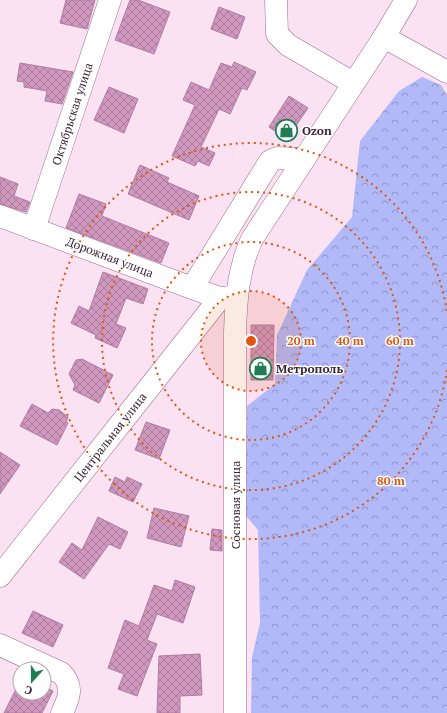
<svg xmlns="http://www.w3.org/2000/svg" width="447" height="713" viewBox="0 0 447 713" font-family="'PT Serif',serif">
  <defs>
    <pattern id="forest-crowns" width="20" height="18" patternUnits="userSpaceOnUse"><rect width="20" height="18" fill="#b1b9f9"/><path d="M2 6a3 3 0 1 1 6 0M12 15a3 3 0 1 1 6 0" fill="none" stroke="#9196ca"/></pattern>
    <pattern id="building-cross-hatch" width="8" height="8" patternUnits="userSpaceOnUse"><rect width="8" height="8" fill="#d098be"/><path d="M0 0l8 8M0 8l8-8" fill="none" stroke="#aa7c9b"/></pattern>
  </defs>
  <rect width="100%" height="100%" fill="#fbe2f2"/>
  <!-- forest -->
  <polygon fill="url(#forest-crowns)" points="422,77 441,85 447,95 447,713 251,713 252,657 260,623 258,530 246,516 247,406 275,384 277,335 307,270 352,217 360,141 399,91"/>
  <!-- building -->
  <g fill="url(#building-cross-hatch)" stroke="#b17ba0">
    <polygon points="66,0 95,0 87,29 60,23"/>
    <polygon points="130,0 138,0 170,12 154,54 115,40"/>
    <polygon points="219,7 245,17 237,39 211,29"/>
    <polygon points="234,62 256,72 247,90 242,88 230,114 219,109 201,147 215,153 209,166 198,161 195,166 172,156 195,105 183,100 191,82 209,90 221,63 232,67"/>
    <polygon points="20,63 73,72 62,104 45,101 47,91 24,87 24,82 17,81"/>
    <polygon points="109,87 138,99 124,133 94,120"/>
    <polygon points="289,96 308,108 287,139 269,127"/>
    <polygon points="140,165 169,178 167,182 199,196 189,220 128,194"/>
    <polygon points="0,177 18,184 14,196 30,202 26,212 0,204"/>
    <polygon points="79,194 106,204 102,216 169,243 161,263 66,228"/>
    <polygon points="103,272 148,289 143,304 126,298 116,324 126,328 117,348 95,338 96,335 71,323 79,306 89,311"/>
    <polygon points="251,325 274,325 273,380 251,380"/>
    <polygon points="82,359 113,375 99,403 73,390 75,385 69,374 76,360"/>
    <polygon points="32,404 48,413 52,409 59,410 68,417 66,422 68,423 57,445 20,426"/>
    <polygon points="146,422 170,430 159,459 135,450"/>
    <polygon points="0,452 20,465 0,494"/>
    <polygon points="115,477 125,482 127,477 142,484 133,502 109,491"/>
    <polygon points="154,508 189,516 181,547 147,538"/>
    <polygon points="98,517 128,532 120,549 109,544 84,579 59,562 72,543 82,550"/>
    <polygon points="212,529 222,530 222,551 210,550"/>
    <polygon points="175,580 195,587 183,623 157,614 147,640 157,644 137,696 118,689 124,674 108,668 125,620 139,626 154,585 172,591"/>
    <polygon points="33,611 63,625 53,647 22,633"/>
    <polygon points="200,654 202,695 180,696 180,713 157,713 159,656"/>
    <polygon points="20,681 20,693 44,693 44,687 53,691 42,713 4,713"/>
  </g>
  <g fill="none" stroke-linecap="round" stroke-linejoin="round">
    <defs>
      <g id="minor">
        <polyline points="276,0 277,34 288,45 353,83"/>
        <polyline points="384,37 447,72"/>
        <polyline points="0,216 192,288 220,298 234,297"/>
        <polyline points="34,229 110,0"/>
        <polyline points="192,288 270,161 277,158 304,159"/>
        <polyline points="0,576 220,298"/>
        <path d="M0,645L61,673C74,686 69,698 62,713"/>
        <path d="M235,713V332C236,300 238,269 252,239L384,37L406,0"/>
      </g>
    </defs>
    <!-- minor casing -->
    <use href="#minor" stroke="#9f6a8f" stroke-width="23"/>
    <!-- minor -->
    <use href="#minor" stroke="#fff" stroke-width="22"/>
  </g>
  <!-- distance rings -->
  <circle cx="251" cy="341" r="50" fill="#df560e" fill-opacity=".12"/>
  <g fill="none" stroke="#df560e" stroke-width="2" stroke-dasharray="2 4">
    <circle cx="251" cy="341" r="50"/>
    <circle cx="251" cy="341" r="99"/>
    <circle cx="251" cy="341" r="149"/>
    <path d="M447 370A198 198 0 1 1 447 312"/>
  </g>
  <!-- icons -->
  <defs>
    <symbol id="shop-ring" viewBox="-11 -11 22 22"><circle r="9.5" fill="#fff" stroke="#207c53" stroke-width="1.5"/><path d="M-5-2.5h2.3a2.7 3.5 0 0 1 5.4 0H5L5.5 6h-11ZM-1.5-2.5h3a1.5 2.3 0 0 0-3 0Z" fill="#207c53"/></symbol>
  </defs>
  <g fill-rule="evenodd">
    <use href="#shop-ring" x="274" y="118" width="25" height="25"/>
    <use href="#shop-ring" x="248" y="356" width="25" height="25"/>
  </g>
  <g text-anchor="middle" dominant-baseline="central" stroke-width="3" stroke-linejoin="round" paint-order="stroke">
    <!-- street labels -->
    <g font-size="12" fill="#3a2434" stroke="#fff">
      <text transform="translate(72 114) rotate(-72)">Октябрьская улица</text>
      <text transform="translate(110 257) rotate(21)">Дорожная улица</text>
      <text transform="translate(110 437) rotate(-52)">Центральная улица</text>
      <text transform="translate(235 505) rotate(-90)">Сосновая улица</text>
    </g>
    <!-- poi labels -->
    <g font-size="12" font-weight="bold" fill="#3a2434" stroke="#fff" text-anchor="start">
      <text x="302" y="130">Ozon</text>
      <text x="276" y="368">Метрополь</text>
    </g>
  </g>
  <circle cx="251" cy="341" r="6" fill="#df560e" stroke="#fff" stroke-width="2"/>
  <g font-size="12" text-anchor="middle" font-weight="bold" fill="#df560e" stroke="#fff" stroke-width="3" stroke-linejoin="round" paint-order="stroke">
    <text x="301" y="345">20 m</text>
    <text x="350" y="345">40 m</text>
    <text x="400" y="345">60 m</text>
    <text x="391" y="485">80 m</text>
  </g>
  <!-- north arrow -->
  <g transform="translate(32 681) rotate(201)"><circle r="19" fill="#ffffff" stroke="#b0a7ae"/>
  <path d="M0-3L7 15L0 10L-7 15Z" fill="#207c53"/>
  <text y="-6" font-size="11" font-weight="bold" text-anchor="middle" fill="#3a2434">С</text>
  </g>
</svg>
